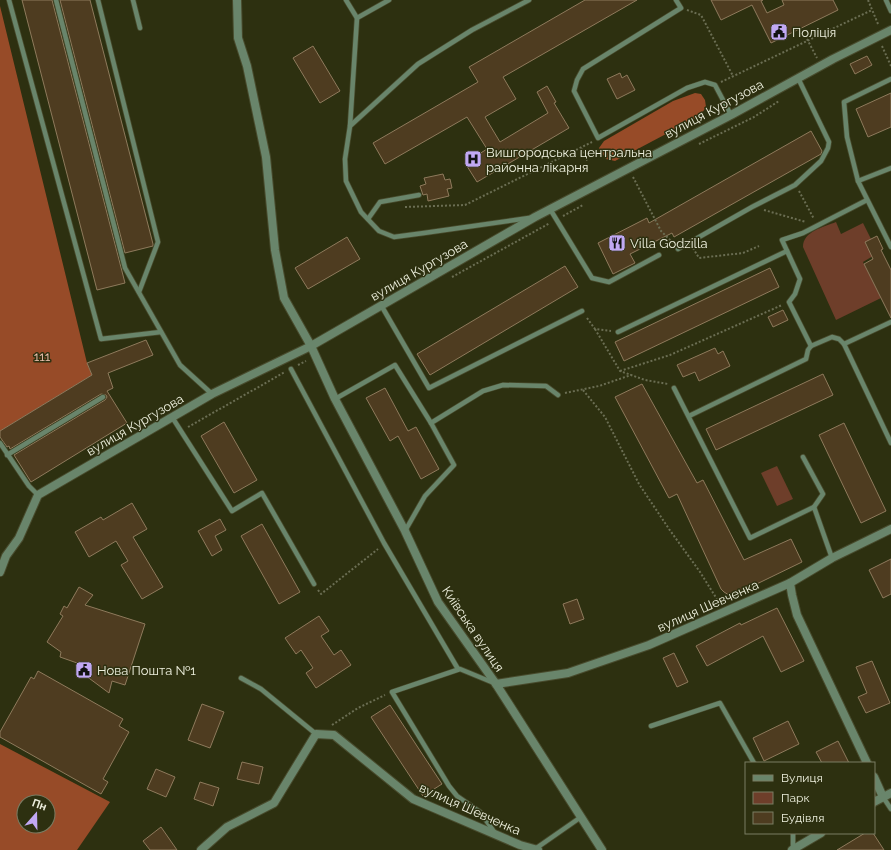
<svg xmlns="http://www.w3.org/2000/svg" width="891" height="850" viewBox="0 0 891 850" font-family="Raleway,sans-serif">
  <rect width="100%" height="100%" fill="#2d3010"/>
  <!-- green -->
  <g fill="#6e3e2a">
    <path d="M836,222L841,234L863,223L878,253L863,262L881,298L836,320L803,247C803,231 824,227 836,222Z"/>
    <polygon points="777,466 793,499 777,506 761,473"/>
  </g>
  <!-- forest -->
  <g fill="#974b28" fill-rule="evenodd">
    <polygon points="0,6 87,363 92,375 0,431"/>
    <polygon points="695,93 701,94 705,100 706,107 700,116 615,161 606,159 599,148 604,141 673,101"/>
    <path d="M0,744L110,802L77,850H0ZM24,802H48V826H24Z"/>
  </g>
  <!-- building -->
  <g fill="#4e3c20" stroke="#8e7a5c">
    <polygon points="22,0 52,0 125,283 97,290"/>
    <polygon points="60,0 90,0 153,244 153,246 125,253"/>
    <polygon points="585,0 637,0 503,77 516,99 485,117 500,142 548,113 537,92 547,86 556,102 554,103 569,128 477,182 465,163 487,149 467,117 385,164 373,143 478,82 469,67"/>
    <polygon points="711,0 763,0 761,1 767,13 784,5 782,0 833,0 838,10 771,43 752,5 721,20"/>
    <polygon points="313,46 340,91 320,103 293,58"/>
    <polygon points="867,56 872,65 855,74 850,64"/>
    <polygon points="620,73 622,78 627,75 635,90 617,99 607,79"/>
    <polygon points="891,93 891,127 868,137 856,109"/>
    <polygon points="811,131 822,151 821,154 674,237 672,233 630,254 635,263 613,274 598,243 647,218 649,223"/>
    <polygon points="443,174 445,180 450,179 452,188 447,189 449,196 428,201 427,194 423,195 420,186 426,184 424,178"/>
    <polygon points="877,236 883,249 881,250 891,270 891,318 864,264 873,259 865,242"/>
    <polygon points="347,237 360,259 308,289 295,268"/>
    <polygon points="565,266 578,287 430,375 417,354"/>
    <polygon points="770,268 779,287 624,361 615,342"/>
    <polygon points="783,310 788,320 773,327 768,317"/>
    <polygon points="146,340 153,355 108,373 113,388 107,391 127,423 31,482 14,455 105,400 107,397 106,395 101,394 10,449 9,446 7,447 0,437 0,431 92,375 87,363"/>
    <polygon points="715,348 718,354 723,351 730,366 699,381 695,372 683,377 677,365"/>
    <polygon points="823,374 833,395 716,450 706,429"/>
    <polygon points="642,384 697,483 703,480 744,560 791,539 802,562 734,595 729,595 724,592 721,589 677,494 669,498 615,397"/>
    <polygon points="385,388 408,431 416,427 439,469 421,479 398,436 390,441 366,398"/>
    <polygon points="224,422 257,480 234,493 201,436"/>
    <polygon points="844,423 886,511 861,523 819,435"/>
    <polygon points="132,503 147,529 133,537 163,587 142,599 121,565 128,561 116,541 89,557 75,532 101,517 103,520"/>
    <polygon points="220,519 226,530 215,536 222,550 212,556 198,531"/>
    <polygon points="262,524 300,592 279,604 241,536"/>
    <polygon points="891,559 891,594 883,598 869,570"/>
    <polygon points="79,587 93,595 85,605 145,624 125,685 112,681 109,693 78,670 80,664 60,657 61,652 47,642 63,616 60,614 64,606 67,608"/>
    <polygon points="577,599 584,619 570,624 563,604"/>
    <polygon points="777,608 804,661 781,672 763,636 707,666 696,646 740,623 741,625"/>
    <polygon points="319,616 329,631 321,636 334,655 341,650 351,665 316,688 306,673 313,668 301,650 296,654 285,638"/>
    <polygon points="674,653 688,682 677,687 663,658"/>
    <polygon points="872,661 890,703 866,713 858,697 867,693 856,667"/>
    <polygon points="38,671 123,719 119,726 129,732 103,779 108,782 101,794 0,737 0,732 31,677 34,679"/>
    <polygon points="202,704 224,712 210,748 188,740"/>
    <polygon points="390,705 442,784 423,796 371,717"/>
    <polygon points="788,721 799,744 764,761 753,738"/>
    <polygon points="838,741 849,763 822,763 816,752"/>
    <polygon points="242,762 263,767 259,784 237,779"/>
    <polygon points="156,769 175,777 166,797 147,789"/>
    <polygon points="200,782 219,788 213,806 194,799"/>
    <polygon points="161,827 177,850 150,850 143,841"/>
    <polygon points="865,833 873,833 884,850 837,850"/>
  </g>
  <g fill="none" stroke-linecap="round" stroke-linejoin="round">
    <defs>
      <g id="lane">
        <polyline points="9,0 101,339 161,332"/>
        <polyline points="56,0 125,268 180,365 212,394"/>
        <polyline points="98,0 158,242 139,292"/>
        <polyline points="133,0 140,28"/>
        <polyline points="346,0 357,18 350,126"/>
        <polyline points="529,0 472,30 418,64 350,126 345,159 346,181 361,212 379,231 394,237 424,233 529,218"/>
        <polyline points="676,0 681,8 583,69 577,80 574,91 598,138 687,88 705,82 715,85 731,115"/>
        <polyline points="886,0 891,11"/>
        <polyline points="357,18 389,0"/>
        <polyline points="891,79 844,102 847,137 858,181 891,247"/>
        <polyline points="858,181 891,168"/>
        <polyline points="550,209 592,278 609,282 659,255"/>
        <polyline points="368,219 380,202 419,195"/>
        <polyline points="678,249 752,207 795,185 821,161 828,148 829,142 798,78"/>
        <polyline points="381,305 429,388 582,311"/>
        <polyline points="891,322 844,344 891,443"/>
        <polyline points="618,332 787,251"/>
        <polyline points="811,346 789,302 795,294 800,279 782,240 803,233 867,200"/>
        <polyline points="291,369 384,543 458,669"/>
        <polyline points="674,388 750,538 814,507 832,558"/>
        <polyline points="335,399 395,365 431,423 454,465 425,496 405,531"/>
        <polyline points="689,416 806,359 808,350 811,346 832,337 839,339 844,344"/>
        <polyline points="172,417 232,511 262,493 314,584"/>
        <polyline points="431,423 483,391 503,385 546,386 558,395"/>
        <polyline points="0,443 29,486 38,495"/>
        <polyline points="7,455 103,397"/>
        <polyline points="803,457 823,494 814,507"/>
        <polyline points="241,678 261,689 316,734"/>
        <polyline points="494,683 460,669 392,692 449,786 457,796 480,812 495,833"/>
        <polyline points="651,726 720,703 754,763"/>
        <polyline points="883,797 891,809"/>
        <polyline points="535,849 581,817"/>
        <polyline points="793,849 793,833"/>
      </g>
      <g id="street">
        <polyline points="237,0 238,38 247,66 266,157 275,250 284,298 311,346 335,399 405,531 438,602 496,684 602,850"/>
        <polyline points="0,572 6,556 19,538 38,495 212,394 311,346 535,217 731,115 833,59 891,30"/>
        <polyline points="496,684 568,673 649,645 790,583"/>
        <polyline points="867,763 797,615 792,595 790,583 832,558 891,529"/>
        <polyline points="874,777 883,797"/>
        <polyline points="874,802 891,793"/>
        <polyline points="201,850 227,827 274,803 316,734 334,735 413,799 520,845 538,850"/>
        <polyline points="792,850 821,833"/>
      </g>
    </defs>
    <!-- lane casing -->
    <use href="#lane" stroke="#484b2d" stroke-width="6"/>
    <!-- street casing -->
    <use href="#street" stroke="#484b2d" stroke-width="10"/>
    <!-- path -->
    <g stroke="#6b6e53" stroke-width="2" stroke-dasharray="2 2" stroke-linecap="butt">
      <polyline points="868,0 878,24"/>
      <polyline points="687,10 701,15 733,76"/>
      <polyline points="807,39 817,58"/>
      <polyline points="882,46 891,66"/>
      <polyline points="721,82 872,10"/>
      <polyline points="699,144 754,117 779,101"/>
      <polyline points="581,148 588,162"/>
      <polyline points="633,177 661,231 673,243"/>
      <polyline points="799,191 814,219"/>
      <polyline points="405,207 465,205 592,142"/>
      <polyline points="764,210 806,222"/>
      <polyline points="563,216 583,205"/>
      <polyline points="693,248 699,258 743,253 759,246"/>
      <polyline points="452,277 550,223"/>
      <polyline points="587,318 595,329 611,331"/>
      <polyline points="595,329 620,371 631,375"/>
      <polyline points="298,365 306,361"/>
      <polyline points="620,371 670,355 782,305"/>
      <polyline points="583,390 605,417 639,484 669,529 700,572 720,604"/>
      <polyline points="565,393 599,386 631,375 645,380 668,384"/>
      <polyline points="188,427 285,372"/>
      <polyline points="318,590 321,594 378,549"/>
      <polyline points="332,725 358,708 385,695"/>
    </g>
    <!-- lane -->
    <use href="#lane" stroke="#69856b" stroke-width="4.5"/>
    <!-- street -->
    <use href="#street" stroke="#69856b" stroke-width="8"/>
  </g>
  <!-- icons -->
  <defs>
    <symbol id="civic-square" viewBox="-11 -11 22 22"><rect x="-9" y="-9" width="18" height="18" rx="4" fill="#c1a8f3" stroke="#2d3010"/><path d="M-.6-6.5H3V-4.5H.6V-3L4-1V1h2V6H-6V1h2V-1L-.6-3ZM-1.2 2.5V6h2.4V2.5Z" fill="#111"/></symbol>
    <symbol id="hospital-square" viewBox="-11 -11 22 22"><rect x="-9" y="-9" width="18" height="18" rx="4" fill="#c1a8f3" stroke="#2d3010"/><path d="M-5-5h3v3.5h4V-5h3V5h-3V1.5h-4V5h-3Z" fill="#111"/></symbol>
    <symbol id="restaurant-square" viewBox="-11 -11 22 22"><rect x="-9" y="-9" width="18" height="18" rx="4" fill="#c1a8f3" stroke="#2d3010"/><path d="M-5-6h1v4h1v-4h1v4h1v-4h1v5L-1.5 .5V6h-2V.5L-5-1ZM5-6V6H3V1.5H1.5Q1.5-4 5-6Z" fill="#111"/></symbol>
  </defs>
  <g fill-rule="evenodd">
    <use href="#civic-square" x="769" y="22" width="20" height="20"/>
    <use href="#hospital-square" x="463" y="149" width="20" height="20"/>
    <use href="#restaurant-square" x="607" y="233" width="20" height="20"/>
    <use href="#civic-square" x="74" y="660" width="20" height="20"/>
  </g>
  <g text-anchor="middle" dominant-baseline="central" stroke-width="3" stroke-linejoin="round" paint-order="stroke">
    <!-- poi labels -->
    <g font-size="13" fill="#edefdd" stroke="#2d3010" text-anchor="start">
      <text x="792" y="32">Поліція</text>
      <text x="486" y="152">Вишгородська центральна<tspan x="486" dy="15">районна лікарня</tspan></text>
      <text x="630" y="243">Villa Godzilla</text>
      <text x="97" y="670">Нова Пошта №1</text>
    </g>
    <!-- street labels -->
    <g font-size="13" fill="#edefdd" stroke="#2d3010">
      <text transform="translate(714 109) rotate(-28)">вулиця Кургузова</text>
      <text transform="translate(419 270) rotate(-30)">вулиця Кургузова</text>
      <text transform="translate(135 425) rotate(-30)">вулиця Кургузова</text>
      <text transform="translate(708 606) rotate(-24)">вулиця Шевченка</text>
      <text transform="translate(473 629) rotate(56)">Київська вулиця</text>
      <text transform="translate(470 809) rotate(24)">вулиця Шевченка</text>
    </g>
    <!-- park labels -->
    <g font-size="13" fill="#f1c4b2" stroke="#2d3010">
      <text x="42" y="356">111</text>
    </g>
  </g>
  <!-- legend -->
  <rect x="745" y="762" width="130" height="72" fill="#2d3010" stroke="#7a7c62"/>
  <rect x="753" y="775" width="20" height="6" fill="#69856b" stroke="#7a7c62"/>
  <text x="781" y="782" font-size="12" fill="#edefdd">Вулиця</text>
  <rect x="753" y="792" width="20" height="12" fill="#6e3e2a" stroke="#7a7c62"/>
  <text x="781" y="802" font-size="12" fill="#edefdd">Парк</text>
  <rect x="753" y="812" width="20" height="12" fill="#4e3c20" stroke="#7a7c62"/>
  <text x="781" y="822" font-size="12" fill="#edefdd">Будівля</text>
  <!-- north arrow -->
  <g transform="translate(36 814) rotate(20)"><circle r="19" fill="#2d3010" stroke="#7a7c62"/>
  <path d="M0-3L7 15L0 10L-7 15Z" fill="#c1a8f3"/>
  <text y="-6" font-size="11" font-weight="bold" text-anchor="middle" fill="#edefdd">Пн</text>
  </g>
</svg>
